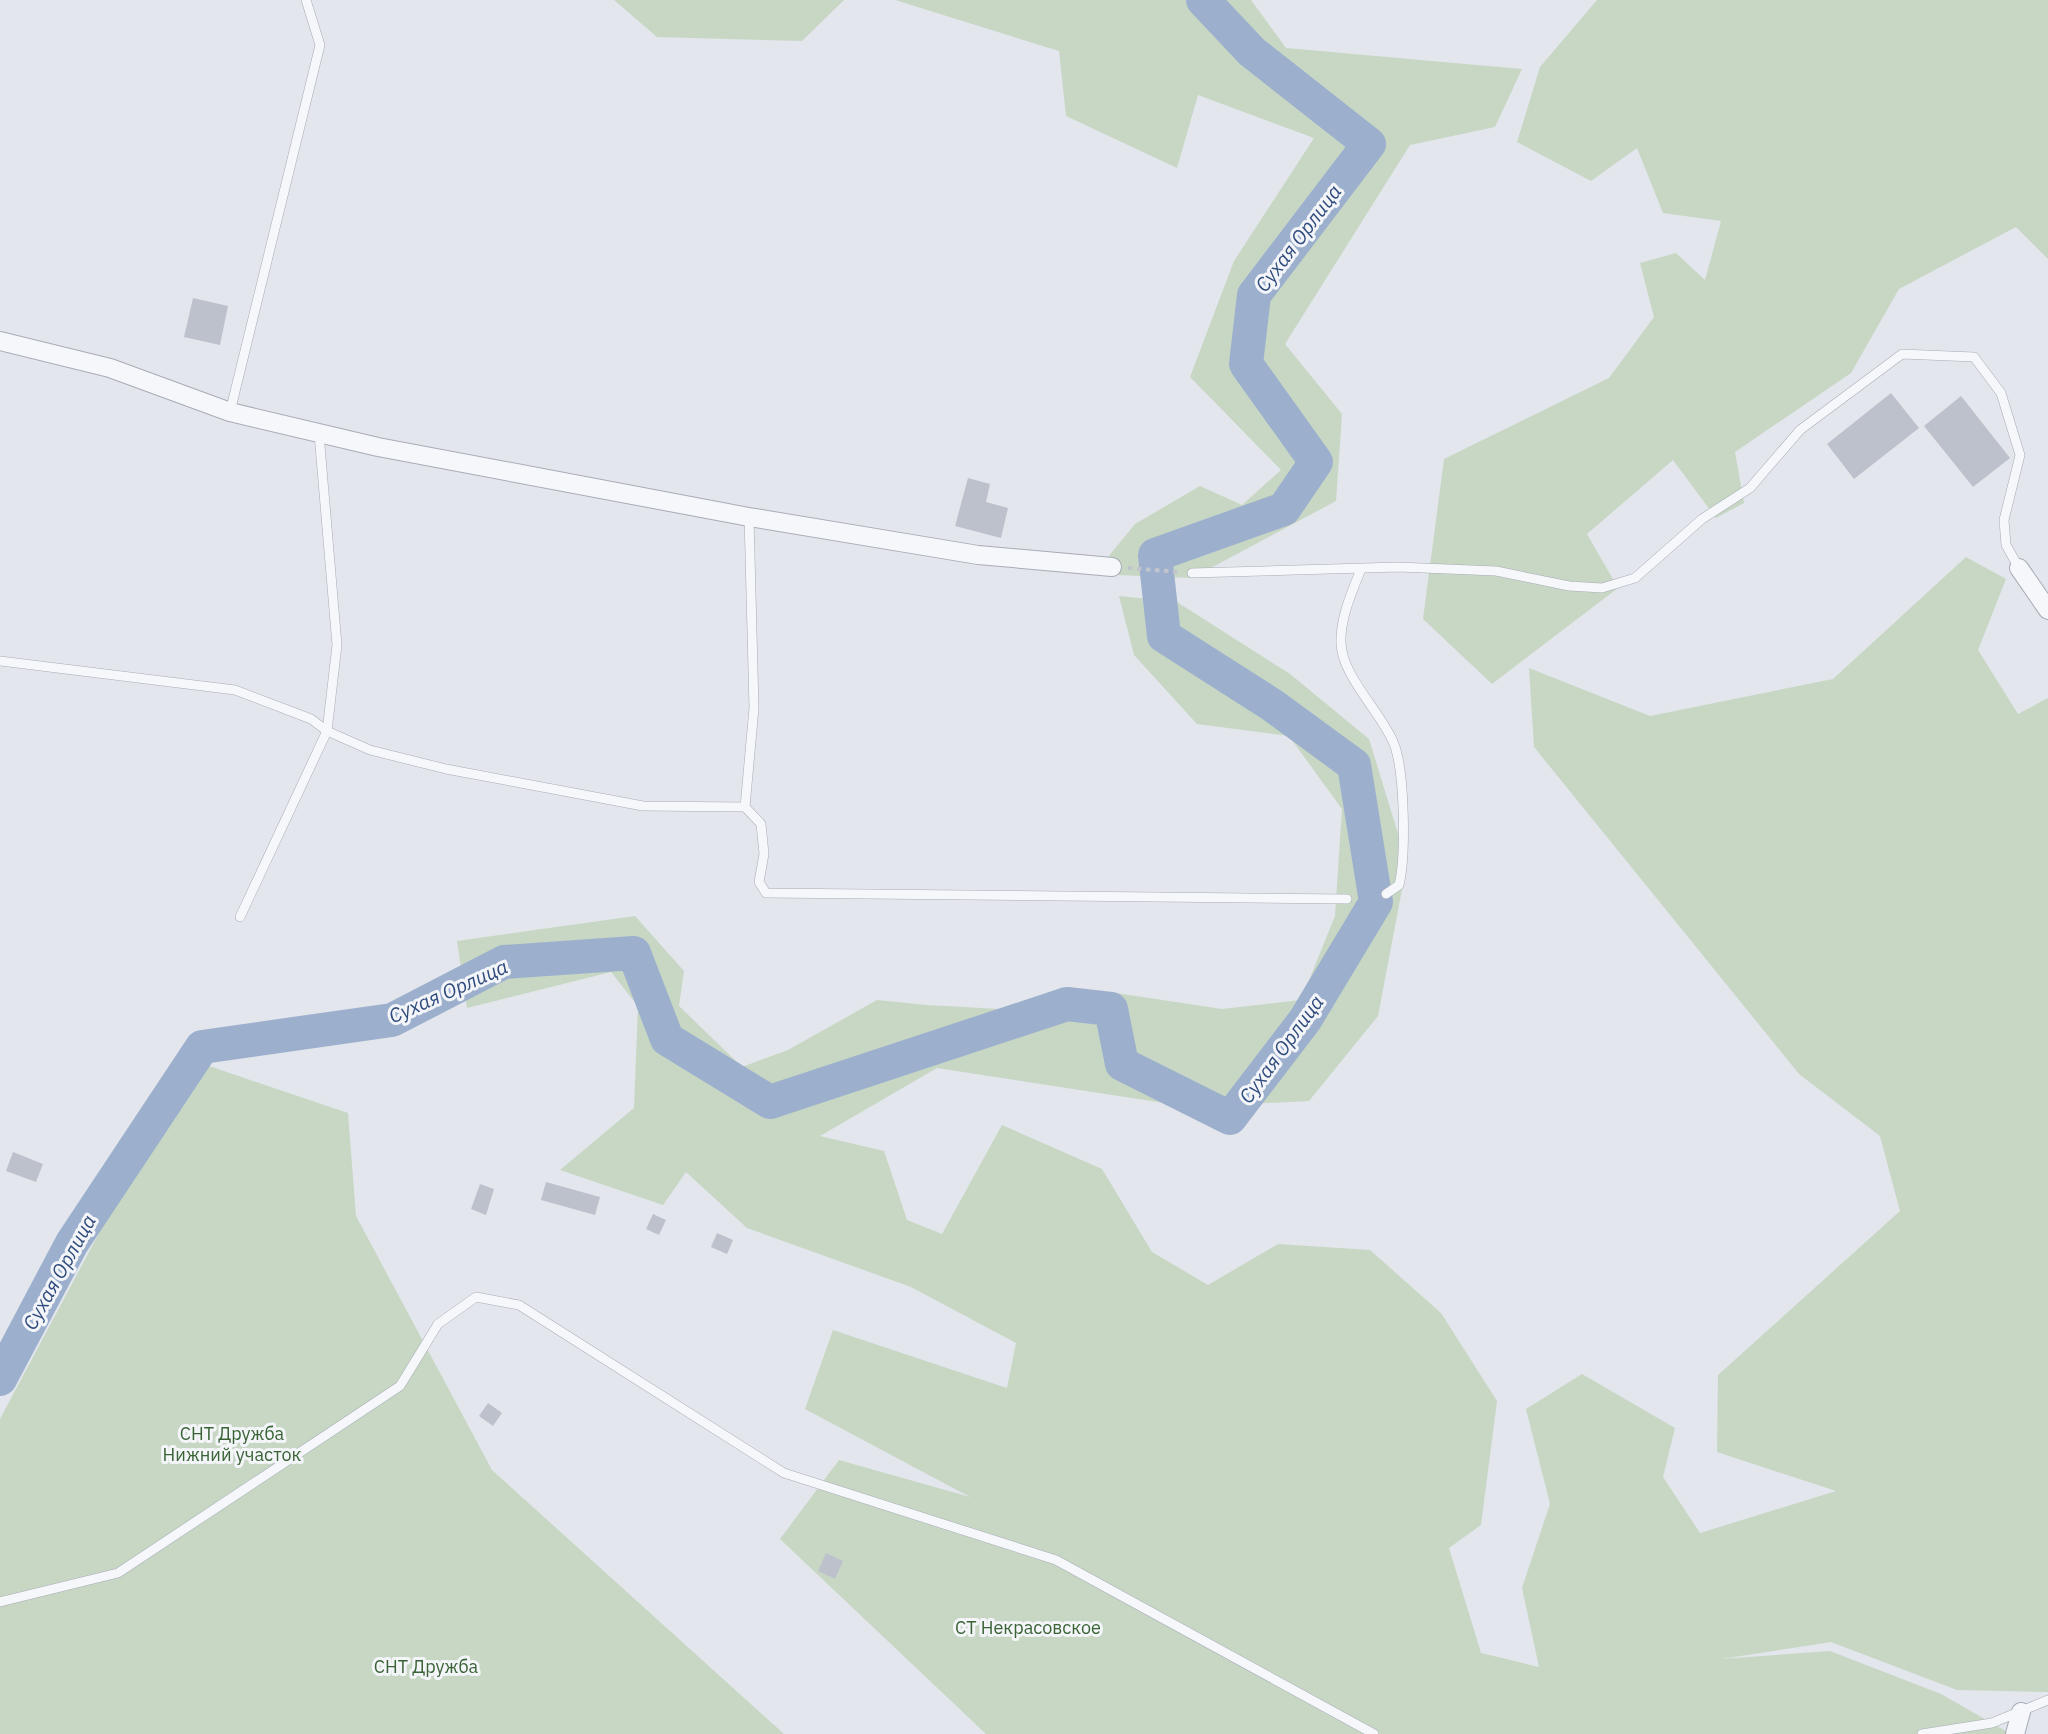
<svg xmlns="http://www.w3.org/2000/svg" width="2048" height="1734" viewBox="0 0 2048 1734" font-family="'IBM Plex Sans',sans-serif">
  <rect width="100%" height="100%" fill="#e3e6ec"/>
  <!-- green -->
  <g fill="#c7d7c4">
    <polygon points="614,0 844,0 802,41 657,37"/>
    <polygon points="895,0 1251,0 1286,48 1522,69 1495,127 1410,145 1285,344 1342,414 1336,501 1192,578 1094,574 1135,524 1200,486 1242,505 1281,470 1190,377 1234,261 1314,138 1198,95 1177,168 1066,116 1059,51"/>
    <polygon points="1597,0 2048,0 2048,259 2016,227 1899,289 1851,373 1735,452 1744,503 1716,518 1673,460 1587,534 1618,588 1492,684 1423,619 1444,459 1609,378 1654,317 1640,263 1676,253 1705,280 1721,221 1663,213 1637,148 1591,181 1517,142 1540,67"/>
    <polygon points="1966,557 2006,579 1978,650 2018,714 2048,698 2048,1692 1957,1690 1831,1642 1721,1659 1830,1651 1941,1694 2011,1734 986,1734 780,1539 839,1460 970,1497 805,1409 833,1330 1007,1388 1016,1343 911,1287 747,1228 686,1172 663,1205 560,1170 634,1108 638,1006 611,972 467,1008 457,941 635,916 684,971 679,1006 742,1067 788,1050 877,1000 927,1005 1039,1011 1116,993 1222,1009 1301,1000 1335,916 1342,809 1289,736 1197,724 1134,655 1119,596 1177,602 1290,674 1369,739 1407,863 1378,1016 1309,1101 1190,1107 937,1068 820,1136 884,1151 907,1220 942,1234 1002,1125 1102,1169 1152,1252 1208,1285 1278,1244 1370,1250 1441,1313 1497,1401 1481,1525 1449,1548 1481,1653 1539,1667 1522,1588 1550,1504 1526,1409 1582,1374 1675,1428 1663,1477 1700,1533 1836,1491 1717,1452 1718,1375 1900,1211 1880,1136 1799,1074 1534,747 1529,668 1650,716 1833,679"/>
    <polygon points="209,1066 348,1113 356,1216 492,1470 784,1734 0,1734 0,1419 131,1173"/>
  </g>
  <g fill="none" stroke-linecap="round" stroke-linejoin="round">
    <!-- river -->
    <polyline stroke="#9cb0ce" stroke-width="34" points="0,1379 72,1243 202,1047 392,1020 504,962 634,953 667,1039 770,1102 1067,1004 1111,1009 1122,1064 1230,1118 1305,1020 1376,902 1354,765 1272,705 1164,636 1155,555 1284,509 1316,462 1246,364 1254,295 1369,144 1252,52 1203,0"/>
  </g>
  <!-- building -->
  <g fill="#bdc1cc">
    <polygon points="193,298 228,306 220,345 184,337"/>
    <polygon points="1891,393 1919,428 1854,479 1827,444"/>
    <polygon points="1961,396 2010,458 1973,487 1924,426"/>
    <polygon points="968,478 990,484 986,502 1008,508 1001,538 955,526"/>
    <polygon points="13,1152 43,1164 36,1182 6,1171"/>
    <polygon points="546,1182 600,1197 595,1215 541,1200"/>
    <polygon points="480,1184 494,1189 486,1215 471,1209"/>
    <polygon points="653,1214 666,1220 659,1235 646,1229"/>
    <polygon points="717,1233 733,1240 727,1254 711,1247"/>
    <polygon points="488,1403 502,1413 493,1426 479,1416"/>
    <polygon points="826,1553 843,1561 835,1579 818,1571"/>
  </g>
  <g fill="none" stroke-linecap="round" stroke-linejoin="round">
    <defs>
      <g id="service">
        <polyline points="230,412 320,45 306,0"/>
        <path d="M1361,569C1352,592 1340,618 1341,643C1342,677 1382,713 1394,744C1405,772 1406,856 1399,885L1386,894"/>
        <polyline points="1192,573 1398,567 1496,571 1569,586 1602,588 1635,578 1702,519 1750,488 1800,430 1902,354 1974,357 2001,393 2020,455 2004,520 2006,545 2019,568"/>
        <polyline points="0,661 235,690 311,719 327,731 370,750 446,769 643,806 745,807 761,824 764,854 759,882 766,893 1347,899"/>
        <polyline points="745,807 754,708 749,517"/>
        <polyline points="240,917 327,731 337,645 319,434"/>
        <polyline points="0,1602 118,1573 400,1386 438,1324 476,1297 519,1305 784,1473 1056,1560 1374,1734"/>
        <polyline points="1922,1734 1992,1723 2048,1700"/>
      </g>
      <g id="minor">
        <polyline points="0,341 110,368 230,412 378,447 749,517 978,555 1112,567"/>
        <polyline points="2019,568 2048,610"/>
        <polyline points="2015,1734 2021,1712"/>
      </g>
    </defs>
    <!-- service casing -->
    <use href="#service" stroke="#a7acb7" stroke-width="10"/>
    <!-- minor casing -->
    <use href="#minor" stroke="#a7acb7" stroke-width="20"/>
    <!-- path -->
    <polyline stroke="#c1c4cb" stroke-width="4" stroke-dasharray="4.5 4.5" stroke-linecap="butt" points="1128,568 1180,572"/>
    <!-- service -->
    <use href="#service" stroke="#f6f7fa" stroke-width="9"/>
    <!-- minor -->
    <use href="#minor" stroke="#f6f7fa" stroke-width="18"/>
  </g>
  <g text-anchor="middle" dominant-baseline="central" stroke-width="6" stroke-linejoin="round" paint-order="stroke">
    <!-- park labels -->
    <g font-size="18" fill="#3a6335" stroke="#f3f5f9">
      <text x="232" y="1433">СНТ Дружба<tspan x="232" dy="21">Нижний участок</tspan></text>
      <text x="1028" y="1627">СТ Некрасовское</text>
      <text x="426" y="1666">СНТ Дружба</text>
    </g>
    <!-- water labels -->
    <g font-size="20" font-style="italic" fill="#304c7d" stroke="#f3f5f9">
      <text transform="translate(1298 238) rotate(-53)">Сухая Орлица</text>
      <text transform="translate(448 991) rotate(-24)">Сухая Орлица</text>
      <text transform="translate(1281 1049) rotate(-54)">Сухая Орлица</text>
      <text transform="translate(59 1272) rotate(-61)">Сухая Орлица</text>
    </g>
  </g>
</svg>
